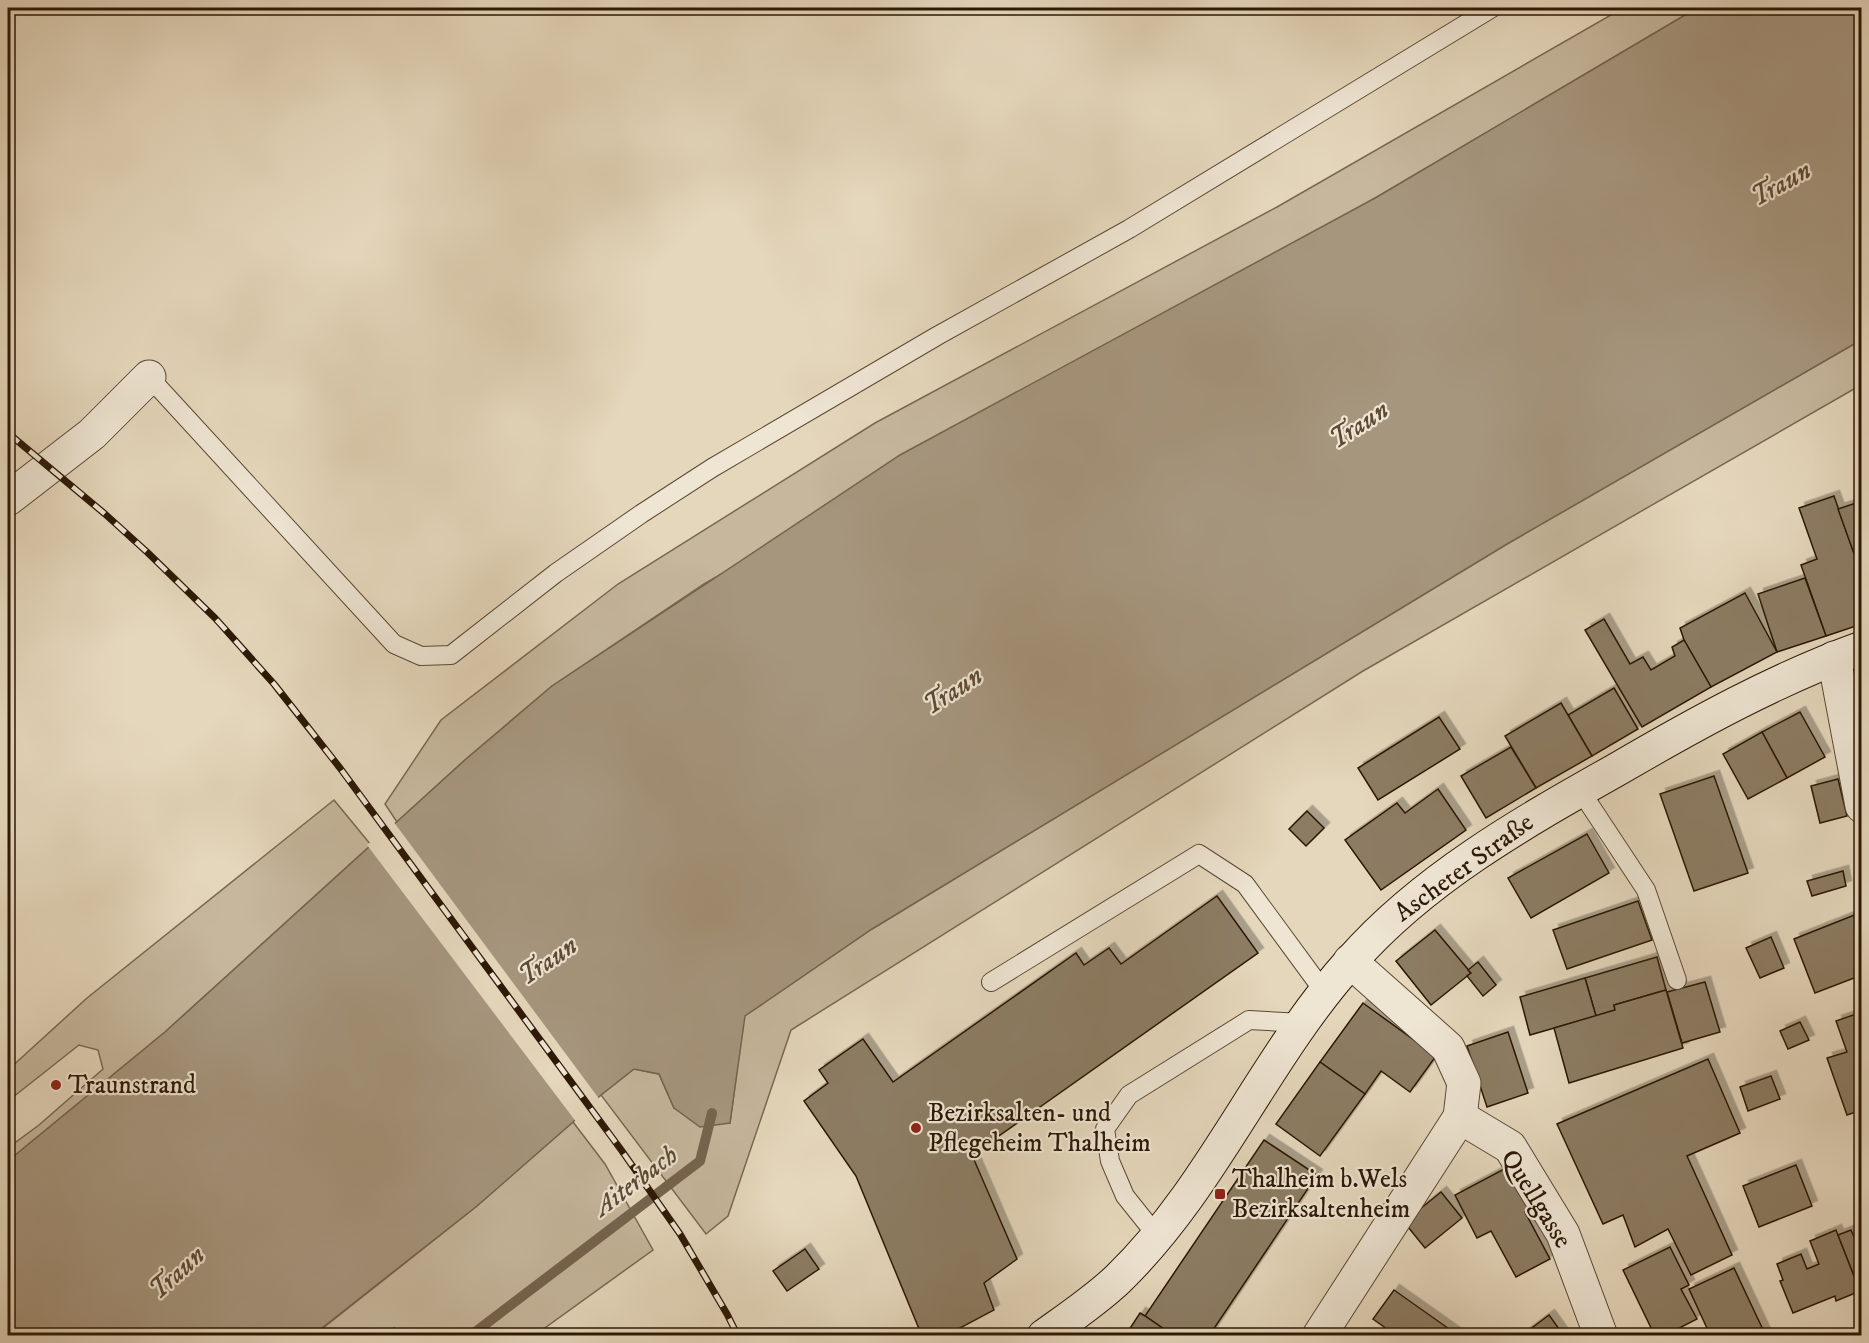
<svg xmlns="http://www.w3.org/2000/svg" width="1869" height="1343" viewBox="0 0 1869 1343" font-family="'IM FELL DW Pica',serif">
  <defs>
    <filter id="shadow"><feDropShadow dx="5.5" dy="-5.5" stdDeviation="0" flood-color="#0004"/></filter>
  </defs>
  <rect width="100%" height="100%" fill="#e5d7bc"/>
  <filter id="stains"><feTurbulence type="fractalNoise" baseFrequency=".00333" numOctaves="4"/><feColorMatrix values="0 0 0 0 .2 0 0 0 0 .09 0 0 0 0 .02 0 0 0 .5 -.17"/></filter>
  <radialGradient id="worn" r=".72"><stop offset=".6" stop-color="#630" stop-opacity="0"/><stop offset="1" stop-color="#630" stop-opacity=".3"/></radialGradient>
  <!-- green -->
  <g fill="#c6b79d" stroke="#796851" stroke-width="1.5">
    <polygon points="1623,8 1697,8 1377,197 704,584 552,686 466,759 397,822 385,804 441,720 618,584 875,423 1277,207"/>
    <polygon points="1861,340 1861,385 1363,671 791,1030 728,1216 706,1234 601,1095 634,1069 659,1074 674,1108 730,1123 744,1016 872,929 1507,544"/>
    <polygon points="334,800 371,845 165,1032 8,1161 8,1148 39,1125 103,1069 98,1050 79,1045 8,1101 8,1070 87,998"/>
    <polygon points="573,1122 605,1164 653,1250 535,1335 395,1335 394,1328 385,1335 313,1336 477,1206"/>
  </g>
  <!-- water -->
  <polygon fill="#a6967e" stroke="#75644e" stroke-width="1.5" points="1697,8 1861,8 1861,340 1507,544 872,929 745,1016 730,1123 700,1127 674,1108 659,1074 634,1069 601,1095 573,1122 477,1206 313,1335 8,1336 8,1161 165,1032 466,759 552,686 900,455 1377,197"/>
  <!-- pier -->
  <polygon fill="#e5d7bc" points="393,821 600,1100 577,1123 367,845"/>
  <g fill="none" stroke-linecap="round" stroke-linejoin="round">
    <!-- stream -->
    <polyline stroke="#75644e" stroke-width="10" points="470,1336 700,1161 712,1113"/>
  </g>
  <!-- building -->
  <g fill="#8c7b64" stroke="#2c1805" stroke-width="1.5" filter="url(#shadow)">
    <polygon points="1834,496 1862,576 1862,624 1826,636 1801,565 1817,559 1799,508"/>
    <polygon points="1862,501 1862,576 1838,509"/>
    <polygon points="1805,578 1826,636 1777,652 1758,594"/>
    <polygon points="1745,593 1777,652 1711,687 1684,640 1680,628"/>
    <polygon points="1604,619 1630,664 1643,657 1651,670 1675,656 1672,647 1684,640 1711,687 1642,727 1585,630"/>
    <polygon points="1614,688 1638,729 1592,756 1568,715"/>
    <polygon points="1561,703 1592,756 1536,788 1505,736"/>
    <polygon points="1800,712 1825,757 1787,778 1762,732"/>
    <polygon points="1439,717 1460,749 1378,800 1358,768"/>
    <polygon points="1762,732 1787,778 1748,799 1723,754"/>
    <polygon points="1511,747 1536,788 1486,818 1461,776"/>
    <polygon points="1714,776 1748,873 1694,891 1660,794"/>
    <polygon points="1838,779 1847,816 1820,823 1811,786"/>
    <polygon points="1438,789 1466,830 1381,890 1345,840 1397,803 1405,813"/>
    <polygon points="1307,811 1324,828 1306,846 1289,829"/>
    <polygon points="1587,834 1609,873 1531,918 1508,878"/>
    <polygon points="1843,871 1846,886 1812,896 1807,881"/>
    <polygon points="1217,896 1258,953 972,1155 1017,1259 984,1283 994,1310 945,1336 922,1336 856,1176 804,1101 828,1083 819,1070 863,1039 893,1082 1076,953 1084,965 1109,948 1121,964"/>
    <polygon points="1638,901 1652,940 1567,969 1553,930"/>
    <polygon points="1857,914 1862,924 1862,975 1815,993 1794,939"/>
    <polygon points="1435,930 1471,973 1431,1005 1396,961"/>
    <polygon points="1771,937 1784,968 1760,978 1746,948"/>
    <polygon points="1657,957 1666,990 1614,1005 1615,1010 1596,1016 1585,978"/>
    <polygon points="1478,962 1496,985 1483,996 1467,976 1471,973 1468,970"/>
    <polygon points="1585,978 1596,1016 1530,1035 1520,997"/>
    <polygon points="1705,982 1720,1032 1682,1043 1667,992"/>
    <polygon points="1666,990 1683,1048 1569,1083 1554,1028 1615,1010 1614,1005"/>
    <polygon points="1363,1003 1436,1056 1410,1092 1381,1071 1365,1094 1320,1062"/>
    <polygon points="1862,1012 1862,1110 1847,1115 1827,1058 1847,1052 1836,1021"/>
    <polygon points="1800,1022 1809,1040 1788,1049 1780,1031"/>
    <polygon points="1508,1032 1528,1093 1487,1107 1467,1046"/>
    <polygon points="1708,1059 1740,1133 1687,1156 1732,1255 1691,1275 1668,1229 1635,1247 1623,1215 1603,1224 1557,1124"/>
    <polygon points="1320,1062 1365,1094 1320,1156 1276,1124"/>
    <polygon points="1771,1076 1780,1099 1748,1111 1740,1087"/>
    <polygon points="1264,1140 1317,1175 1209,1336 1174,1336 1145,1316"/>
    <polygon points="1796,1165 1812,1206 1759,1227 1743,1186"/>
    <polygon points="1508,1167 1531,1209 1525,1212 1550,1259 1516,1277 1491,1231 1477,1238 1455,1195"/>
    <polygon points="1441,1192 1462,1218 1425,1248 1404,1222"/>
    <polygon points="1836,1230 1860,1291 1836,1301 1835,1296 1793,1313 1780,1281 1783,1280 1777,1264 1801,1254 1807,1269 1819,1264 1810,1241"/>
    <polygon points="1851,1230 1862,1255 1862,1279 1856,1281 1838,1235"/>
    <polygon points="1670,1247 1689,1285 1681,1289 1697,1319 1664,1336 1655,1336 1623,1270"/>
    <polygon points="805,1249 819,1269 787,1291 773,1271"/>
    <polygon points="1734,1268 1749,1300 1766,1336 1711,1336 1706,1326 1689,1289"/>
    <polygon points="1394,1290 1459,1336 1397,1336 1373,1319"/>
    <polygon points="1140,1313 1145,1316 1174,1336 1125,1336"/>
    <polygon points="1549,1315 1564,1336 1521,1336"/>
  </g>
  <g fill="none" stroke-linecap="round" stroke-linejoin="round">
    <defs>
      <g id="service">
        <polyline points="149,377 394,644 421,656 451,655 556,573 641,514 712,468 937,336 1129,229 1492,8"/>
        <polyline points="1580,790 1646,890 1677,980"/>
        <polyline points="991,982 1199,854 1245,884 1325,993"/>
        <polyline points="1157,1236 1125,1196 1110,1161 1105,1129 1129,1095 1249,1020 1302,1023"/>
      </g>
      <g id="minor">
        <polyline points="8,499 92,434 149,377"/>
        <polyline points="1834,658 1862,806"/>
        <polyline points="1460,1117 1510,1147 1563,1234 1601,1336"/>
        <polyline points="1319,1336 1460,1117 1464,1083 1448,1048 1350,961"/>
      </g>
      <path id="secondary" d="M1044,1336C1069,1318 1096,1300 1118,1279C1213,1187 1263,1059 1351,961C1423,879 1522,823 1616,770C1695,724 1776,679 1862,648"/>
    </defs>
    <!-- service casing -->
    <use href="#service" stroke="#5a4833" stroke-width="20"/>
    <!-- minor casing -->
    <use href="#minor" stroke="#5a4833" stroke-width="35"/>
    <!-- secondary casing -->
    <use href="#secondary" stroke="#2c1805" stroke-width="35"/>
    <!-- service -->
    <use href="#service" stroke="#eee5d3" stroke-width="18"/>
    <!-- minor -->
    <use href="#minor" stroke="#eee5d3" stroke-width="33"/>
    <!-- secondary -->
    <use href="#secondary" stroke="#eee5d3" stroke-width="33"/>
    <defs>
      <polyline id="rail" points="8,433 105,514 147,552 215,618 274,684 340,768 622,1151 680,1234 727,1314 738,1336"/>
    </defs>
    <!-- rail casing -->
    <use href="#rail" stroke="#2c1805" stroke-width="7"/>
    <!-- rail -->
    <use href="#rail" stroke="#eee5d3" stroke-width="4.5" stroke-dasharray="14" stroke-linecap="butt"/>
  </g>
  <!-- markers -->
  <g fill="#8f2418" stroke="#eee5d3" stroke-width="2">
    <circle cx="56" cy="1085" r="6"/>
    <circle cx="916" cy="1128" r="6"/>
    <rect x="1214" y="1188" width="12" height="12" rx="3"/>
  </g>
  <g text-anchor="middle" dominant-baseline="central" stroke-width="4.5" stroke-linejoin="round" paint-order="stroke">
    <!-- street labels -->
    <g font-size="26" fill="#2c1805" stroke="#eee5d3">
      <text transform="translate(1464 868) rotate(-36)">Ascheter Straße</text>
      <text transform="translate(1536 1199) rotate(58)">Quellgasse</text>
    </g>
    <!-- poi labels -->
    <g font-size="26" fill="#2c1805" stroke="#eee5d3" text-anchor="start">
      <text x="68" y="1085">Traunstrand</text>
      <text x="928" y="1113">Bezirksalten- und<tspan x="928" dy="30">Pflegeheim Thalheim</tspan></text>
      <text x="1232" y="1179">Thalheim b.Wels<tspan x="1232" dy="30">Bezirksaltenheim</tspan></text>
    </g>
    <!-- water labels -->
    <g font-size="27" font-style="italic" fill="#5d4a35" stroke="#eee5d3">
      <text transform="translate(1781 184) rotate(-29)">Traun</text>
      <text transform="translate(1359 425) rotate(-33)">Traun</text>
      <text transform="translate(953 691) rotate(-33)">Traun</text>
      <text transform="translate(548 961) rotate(-34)">Traun</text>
      <text transform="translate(636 1181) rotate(-37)">Aiterbach</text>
      <text transform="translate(177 1273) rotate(-42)">Traun</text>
    </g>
  </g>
  <!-- margin -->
  <rect width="1869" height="1343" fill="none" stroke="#e5d7bc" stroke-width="30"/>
  <rect x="9" y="9" width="1851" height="1325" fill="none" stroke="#2c1805" stroke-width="3"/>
  <rect x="15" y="15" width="1839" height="1313" fill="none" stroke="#2c1805" stroke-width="1.5"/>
  <rect width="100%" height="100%" filter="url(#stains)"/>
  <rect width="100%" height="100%" fill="url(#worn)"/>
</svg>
